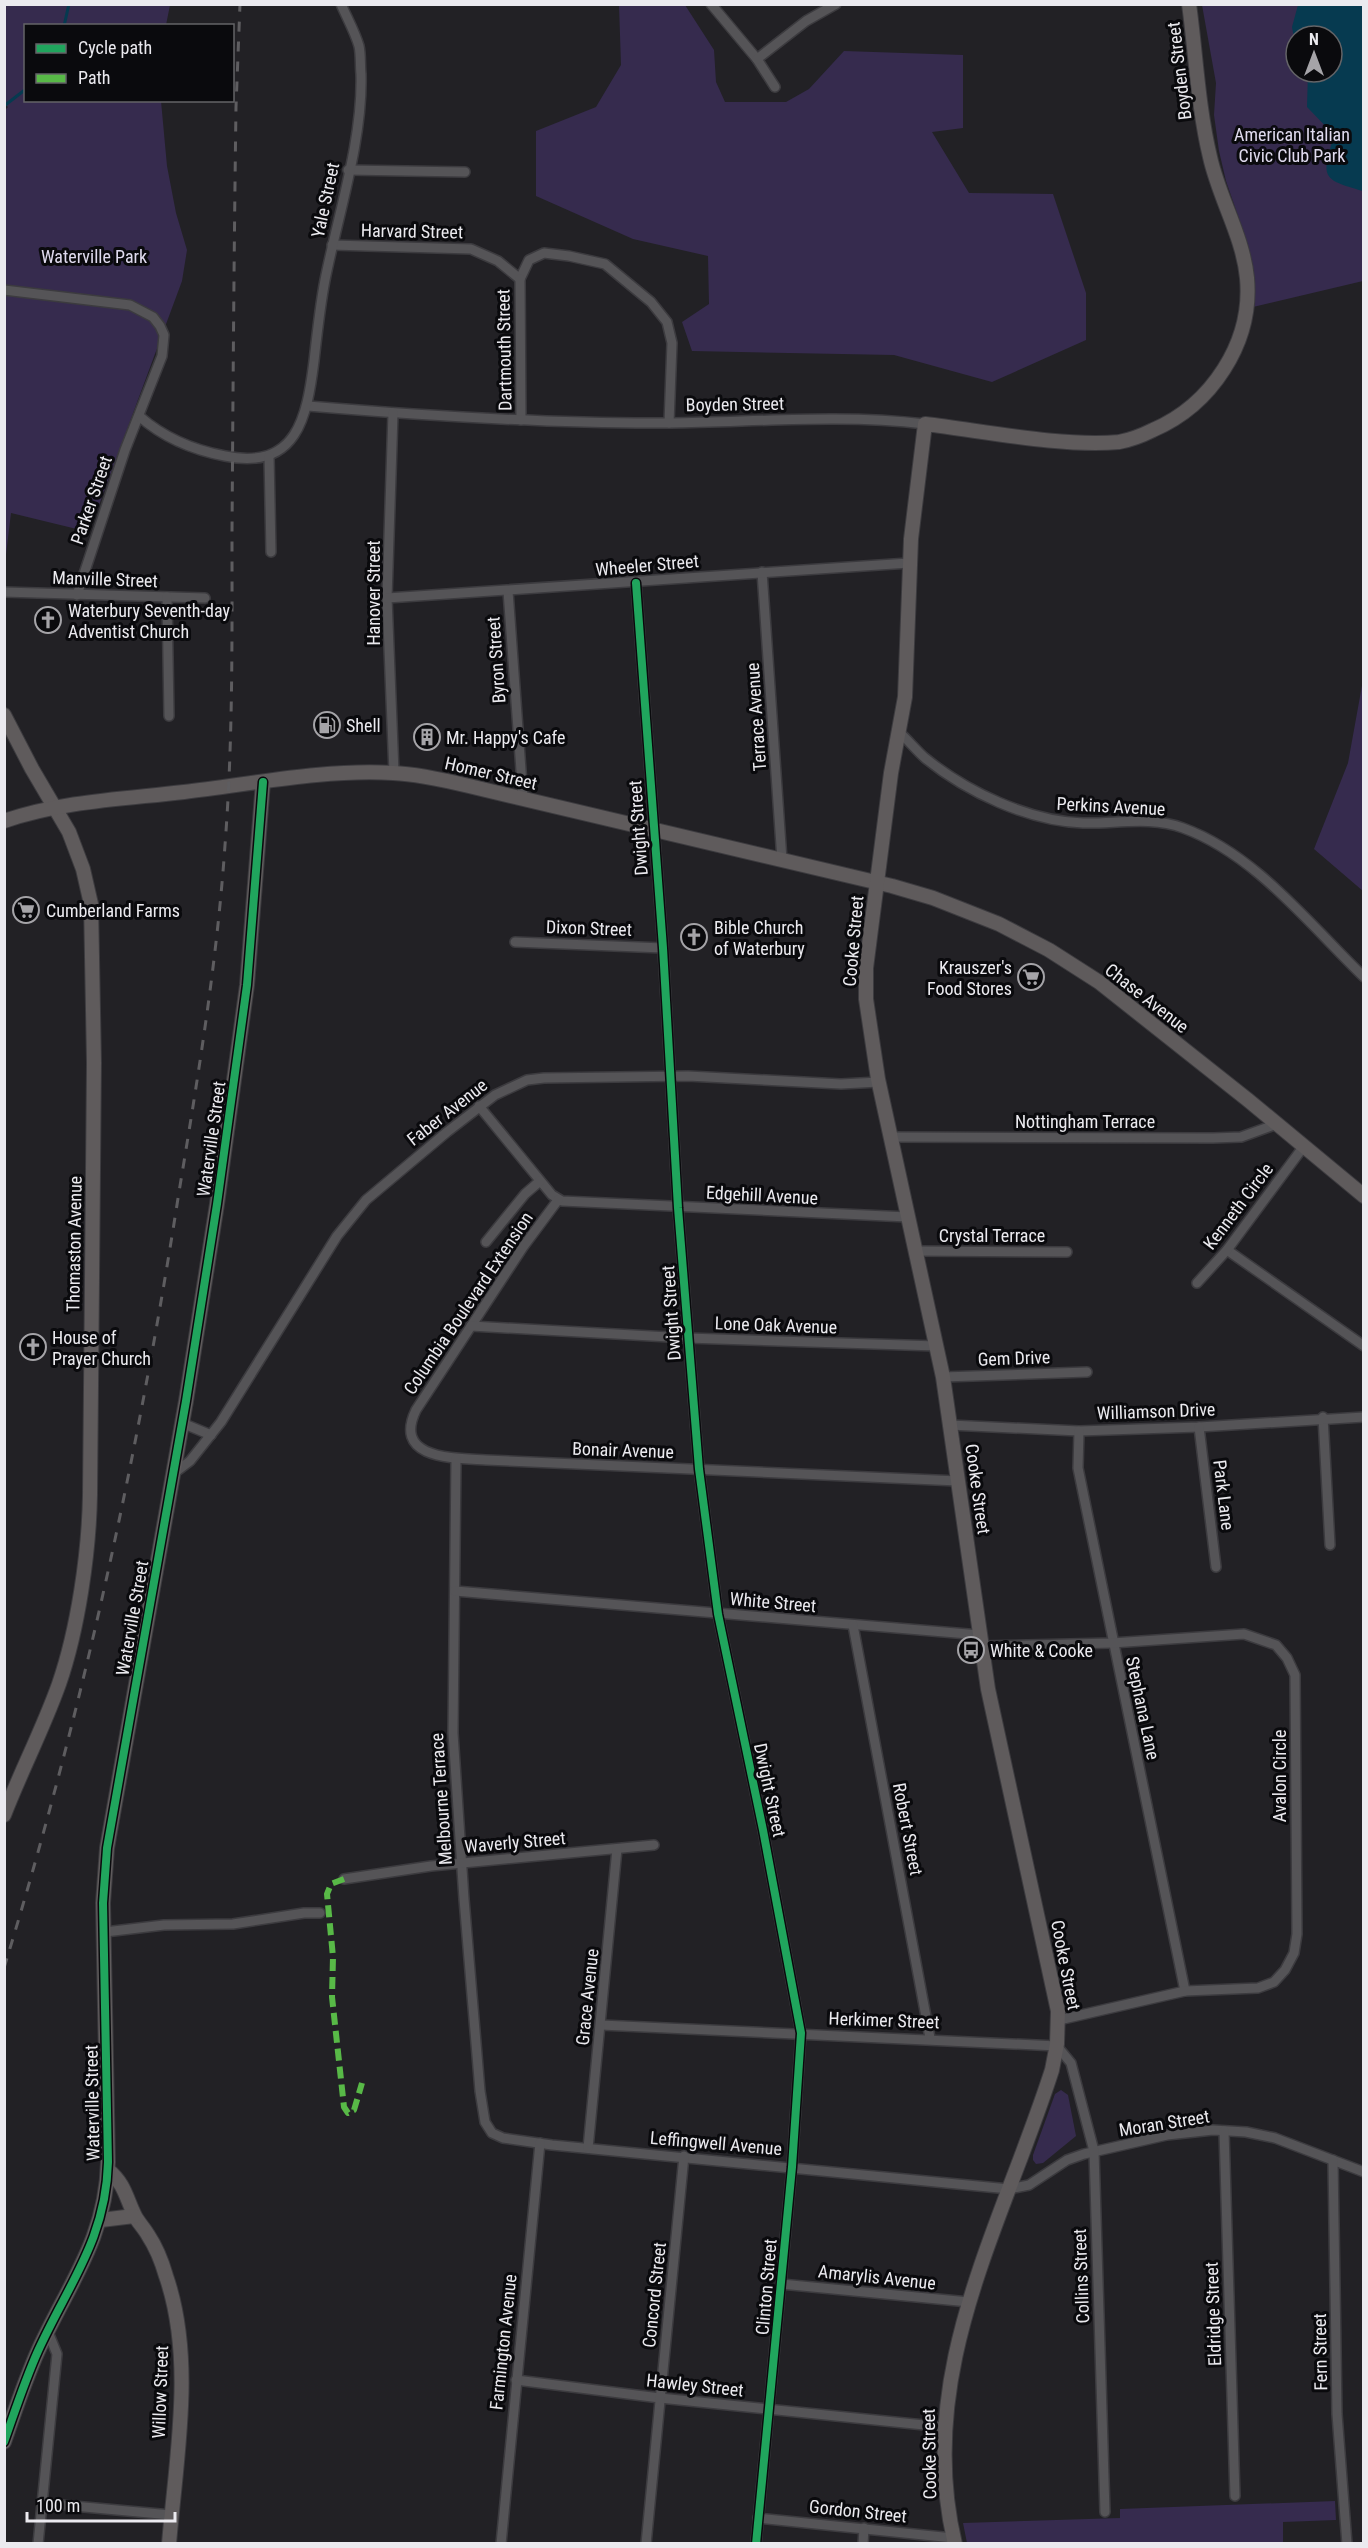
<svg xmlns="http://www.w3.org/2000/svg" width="1368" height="2548" viewBox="0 0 1368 2548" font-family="'Roboto Condensed',sans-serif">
  <rect width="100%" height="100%" fill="#222125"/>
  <!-- green -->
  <g fill="#362b4e" fill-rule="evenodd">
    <polygon points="5,5 170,5 166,25 26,26 26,100 161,101 167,166 176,213 187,250 182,281 89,532 11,513 5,563 4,111 8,107 4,104"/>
    <polygon points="619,5 685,5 714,50 716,82 725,102 786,102 809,89 844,51 963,55 963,128 932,132 969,193 1053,194 1086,293 1086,340 992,382 894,355 692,351 682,322 709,304 708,256 633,239 536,196 536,131 596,107 621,65"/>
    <path d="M1202,5H1363V281L1253,307L1247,242L1226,181L1219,151L1214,115L1216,83ZM1296,36H1332V72H1296Z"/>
    <polygon points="1363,680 1363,891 1314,849 1348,763"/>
    <polygon points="1061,2090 1068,2095 1076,2136 1043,2163 1036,2164 1033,2160 1033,2155 1055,2094"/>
    <polygon points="1335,2501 1336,2520 1283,2522 1283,2543 967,2543 963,2523 1120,2518 1120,2509"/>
  </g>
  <!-- water -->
  <path fill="#063a50" d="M1298,5H1363V191C1320,179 1322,177 1334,135L1307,107L1308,72H1332V36H1296V49L1292,27Z"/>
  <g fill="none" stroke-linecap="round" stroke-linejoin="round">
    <!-- stream -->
    <g stroke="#063a50" stroke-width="3">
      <polyline points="64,26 69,4"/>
      <polyline points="4,106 26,89"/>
    </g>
    <defs>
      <g id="street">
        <polyline points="711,4 757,59 775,87"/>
        <polyline points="757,59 806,21 836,4"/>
        <polyline points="348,170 465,172"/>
        <polyline points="332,245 471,249 498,261 520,279 529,260 544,253 569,256 605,264 651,302 667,322 672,343 669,423"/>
        <polyline points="520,279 521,420"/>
        <polyline points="4,290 130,305 153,317 160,326 164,335 162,356 125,450 77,595"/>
        <path d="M308,406C428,416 550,424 671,423C755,422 841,414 925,424"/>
        <polyline points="393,413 387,598 394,773"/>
        <path d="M139,416C164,438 193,450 225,456C297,471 307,417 314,361C317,334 320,306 325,280C338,215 363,139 361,74C360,65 361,55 359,46C355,32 347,18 341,4"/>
        <polyline points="269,456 271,552"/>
        <polyline points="762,572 782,860"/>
        <polyline points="636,583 663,948 678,1208 699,1469 718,1614 763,1830 801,2033 792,2167 756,2544"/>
        <polyline points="508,591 523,798"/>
        <polyline points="4,592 205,598"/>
        <polyline points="167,597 169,716"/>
        <polyline points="387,598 909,563"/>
        <path d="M899,732C908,740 916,750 925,758C967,792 1028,821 1083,823C1115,824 1151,816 1183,828C1255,854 1309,924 1364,977"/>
        <polyline points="515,942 663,948"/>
        <polyline points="479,1106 552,1195 562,1201 908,1217"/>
        <polyline points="891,1137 1213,1138 1241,1137 1277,1124"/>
        <path d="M558,1200L523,1247L416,1410C392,1460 455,1458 486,1460L958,1481"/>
        <polyline points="486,1242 525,1194 540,1181"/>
        <polyline points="1227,1250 1364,1346"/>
        <polyline points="916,1251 1067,1252"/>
        <polyline points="1197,1283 1227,1250 1304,1146"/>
        <polyline points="471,1326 687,1338 937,1346"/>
        <polyline points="943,1377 1087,1372"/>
        <polyline points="1323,1417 1330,1545"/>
        <polyline points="182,1423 211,1435"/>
        <polyline points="950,1425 1079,1431 1199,1427 1364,1417"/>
        <polyline points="1199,1427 1216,1567"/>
        <polyline points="1079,1431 1078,1468 1185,1991"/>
        <polyline points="456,1459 453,1733 464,1899 480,2091 485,2122 492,2133 503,2138 552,2145 1009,2189 1029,2185 1067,2160 1084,2154 1167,2135 1213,2130 1246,2132 1275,2138 1364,2172"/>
        <polyline points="173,1474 190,1461 221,1422 337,1236 366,1200 447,1132 495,1095 527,1080 544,1078 688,1076 841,1084 879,1082"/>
        <polyline points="455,1591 980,1635"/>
        <polyline points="853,1625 930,2038"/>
        <polyline points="981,1646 1112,1643 1244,1634 1276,1645 1287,1658 1295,1675 1297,1934 1294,1953 1285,1970 1274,1982 1258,1988 1185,1991 1059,2020"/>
        <polyline points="344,1879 431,1866 654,1845"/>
        <polyline points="105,1932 164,1925 233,1924 304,1913 320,1913"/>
        <polyline points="601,2025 1057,2046 1071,2063 1094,2151 1105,2512"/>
        <polyline points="1224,2131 1235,2496"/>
        <polyline points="588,2148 617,1849"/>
        <polyline points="1333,2160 1337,2414 1347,2544"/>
        <polyline points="781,2284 969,2302"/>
        <polyline points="516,2380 660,2398 944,2427"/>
        <polyline points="41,2503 171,2515"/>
        <polyline points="758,2518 953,2538"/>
        <polyline points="38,2544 57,2354 48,2332"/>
        <polyline points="501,2544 540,2143"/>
        <polyline points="646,2544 684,2156"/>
        <polyline points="863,2544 864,2528"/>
      </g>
      <g id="secondary">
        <path d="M4,715L32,769L69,832L83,869L91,904L94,1063L90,1495C89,1553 78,1629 59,1684C43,1729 21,1771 4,1815"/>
        <path d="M4,821C63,801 124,799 184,792C253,784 324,769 393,773C418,774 444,780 469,786L892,886L933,898L999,924L1049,950L1099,982L1248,1100L1364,1196"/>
        <path d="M108,2170C125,2184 126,2198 135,2216C138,2222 144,2228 148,2235C156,2247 162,2262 166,2276C195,2360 176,2457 169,2544"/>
        <polyline points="101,2220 134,2216"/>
        <path d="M4,2442C15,2411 25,2380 38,2351C69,2283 106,2239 108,2162L103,1903L107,1848L186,1401L217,1204L247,985L263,782"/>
        <path d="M955,2544C914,2374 1002,2226 1052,2070L1057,2044L1058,2011L988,1689L943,1377L878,1079L866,999V968L891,773L905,697L911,539L925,424C984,431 1061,447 1119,442C1130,440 1143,435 1153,430C1211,405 1253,343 1247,278C1243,236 1219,198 1210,157C1198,107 1196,55 1189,4"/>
      </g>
    </defs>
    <!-- street casing -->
    <use href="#street" stroke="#3c3b3f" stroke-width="12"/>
    <!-- secondary casing -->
    <use href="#secondary" stroke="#3c3b3f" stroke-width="16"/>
    <!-- street -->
    <use href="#street" stroke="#555457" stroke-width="9"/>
    <!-- secondary -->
    <use href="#secondary" stroke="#5f5b5c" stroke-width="14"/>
    <!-- rail -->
    <path stroke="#5e5d60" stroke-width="3" stroke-dasharray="10 10" stroke-linecap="butt" d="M4,1968C82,1714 138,1455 179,1192C198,1077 217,962 225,845C233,741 232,637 232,533C233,391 234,249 236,107L240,4"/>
    <!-- quiet -->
    <polyline stroke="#58b947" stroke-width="6" stroke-dasharray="12 6" stroke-linecap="butt" points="344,1879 331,1884 327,1894 333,1957 332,1997 344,2107 348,2113 354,2110 362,2083"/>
    <defs>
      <g id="cycleway">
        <polyline points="636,583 663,948 678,1208 699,1469 718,1614 763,1830 801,2033 792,2167 756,2544"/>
        <path d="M4,2442C15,2411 25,2380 38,2351C69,2283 106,2239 108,2162L103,1903L107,1848L186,1401L217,1204L247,985L263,782"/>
      </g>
    </defs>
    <!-- cycleway casing -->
    <use href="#cycleway" stroke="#0a0a0d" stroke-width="11"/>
    <!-- cycleway -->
    <use href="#cycleway" stroke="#20a55d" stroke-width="8"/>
  </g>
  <!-- icons -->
  <defs>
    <symbol id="church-ring" viewBox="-11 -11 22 22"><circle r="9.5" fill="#0a0a0d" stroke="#a5a4a8" stroke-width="1.5"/><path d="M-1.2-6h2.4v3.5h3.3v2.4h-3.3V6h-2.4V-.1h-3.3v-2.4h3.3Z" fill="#a5a4a8"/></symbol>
    <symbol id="fuel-ring" viewBox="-11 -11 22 22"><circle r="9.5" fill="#0a0a0d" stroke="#a5a4a8" stroke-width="1.5"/><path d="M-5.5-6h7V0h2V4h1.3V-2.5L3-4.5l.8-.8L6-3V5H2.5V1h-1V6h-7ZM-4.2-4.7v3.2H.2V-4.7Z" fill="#a5a4a8"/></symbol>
    <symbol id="building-ring" viewBox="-11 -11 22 22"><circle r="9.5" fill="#0a0a0d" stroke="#a5a4a8" stroke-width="1.5"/><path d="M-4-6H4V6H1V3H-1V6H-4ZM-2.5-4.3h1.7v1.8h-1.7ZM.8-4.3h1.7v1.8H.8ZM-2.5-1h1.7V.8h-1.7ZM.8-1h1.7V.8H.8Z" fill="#a5a4a8"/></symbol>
    <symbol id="supermarket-ring" viewBox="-11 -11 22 22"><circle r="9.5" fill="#0a0a0d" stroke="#a5a4a8" stroke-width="1.5"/><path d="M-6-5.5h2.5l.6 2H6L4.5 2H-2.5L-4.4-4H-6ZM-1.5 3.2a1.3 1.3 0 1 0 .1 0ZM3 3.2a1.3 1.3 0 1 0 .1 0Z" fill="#a5a4a8"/></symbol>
    <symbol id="bus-ring" viewBox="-11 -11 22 22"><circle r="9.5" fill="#0a0a0d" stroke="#a5a4a8" stroke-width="1.5"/><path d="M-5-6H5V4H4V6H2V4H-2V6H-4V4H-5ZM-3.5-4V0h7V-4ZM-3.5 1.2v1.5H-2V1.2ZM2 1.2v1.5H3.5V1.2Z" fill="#a5a4a8"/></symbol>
  </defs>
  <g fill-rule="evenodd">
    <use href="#church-ring" x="33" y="605" width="30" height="30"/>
    <use href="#fuel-ring" x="312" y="710" width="30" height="30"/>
    <use href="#building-ring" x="412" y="722" width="30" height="30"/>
    <use href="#supermarket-ring" x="11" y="895" width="30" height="30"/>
    <use href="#church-ring" x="679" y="922" width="30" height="30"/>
    <use href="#supermarket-ring" x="1016" y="962" width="30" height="30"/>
    <use href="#church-ring" x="18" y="1332" width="30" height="30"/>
    <use href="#bus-ring" x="956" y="1635" width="30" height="30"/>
  </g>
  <g text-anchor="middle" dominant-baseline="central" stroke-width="6" stroke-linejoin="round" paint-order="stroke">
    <!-- street labels -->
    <g font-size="18" fill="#ebeaef" stroke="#0a0a0d">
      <text transform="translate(1179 71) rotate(-97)">Boyden Street</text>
      <text transform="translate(325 200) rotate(-78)">Yale Street</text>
      <text transform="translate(412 231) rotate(1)">Harvard Street</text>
      <text transform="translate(504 350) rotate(-91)">Dartmouth Street</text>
      <text transform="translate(735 404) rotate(-1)">Boyden Street</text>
      <text transform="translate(91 500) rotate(-71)">Parker Street</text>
      <text transform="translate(647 565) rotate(-5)">Wheeler Street</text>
      <text transform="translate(105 579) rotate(2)">Manville Street</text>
      <text transform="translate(373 593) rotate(-90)">Hanover Street</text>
      <text transform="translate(496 660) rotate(-94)">Byron Street</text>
      <text transform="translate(756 717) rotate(-94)">Terrace Avenue</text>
      <text transform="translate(491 773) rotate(13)">Homer Street</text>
      <text transform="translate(1111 806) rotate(3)">Perkins Avenue</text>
      <text transform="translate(638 828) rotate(-94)">Dwight Street</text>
      <text transform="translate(589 928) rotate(2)">Dixon Street</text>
      <text transform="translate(853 941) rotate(-85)">Cooke Street</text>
      <text transform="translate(1147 998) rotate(38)">Chase Avenue</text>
      <text transform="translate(447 1112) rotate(-38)">Faber Avenue</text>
      <text x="1085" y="1121">Nottingham Terrace</text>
      <text transform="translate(211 1139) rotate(-82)">Waterville Street</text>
      <text transform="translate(762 1195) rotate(3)">Edgehill Avenue</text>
      <text transform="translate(1238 1206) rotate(-53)">Kenneth Circle</text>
      <text x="992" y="1235">Crystal Terrace</text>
      <text transform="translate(74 1244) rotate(-89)">Thomaston Avenue</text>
      <text transform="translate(468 1303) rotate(-56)">Columbia Boulevard Extension</text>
      <text transform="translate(671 1313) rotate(-94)">Dwight Street</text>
      <text transform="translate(776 1325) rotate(2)">Lone Oak Avenue</text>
      <text transform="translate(1014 1358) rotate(-2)">Gem Drive</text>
      <text transform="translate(1156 1411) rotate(-2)">Williamson Drive</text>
      <text transform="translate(623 1450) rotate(2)">Bonair Avenue</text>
      <text transform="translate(978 1489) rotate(82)">Cooke Street</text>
      <text transform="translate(1224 1495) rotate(83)">Park Lane</text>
      <text transform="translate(773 1602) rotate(5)">White Street</text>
      <text transform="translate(132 1618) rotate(-80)">Waterville Street</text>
      <text transform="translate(1143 1708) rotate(78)">Stephana Lane</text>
      <text transform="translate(1279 1776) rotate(-90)">Avalon Circle</text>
      <text transform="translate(770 1790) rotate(78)">Dwight Street</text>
      <text transform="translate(441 1799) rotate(-94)">Melbourne Terrace</text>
      <text transform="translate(908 1829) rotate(79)">Robert Street</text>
      <text transform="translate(515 1842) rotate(-5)">Waverly Street</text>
      <text transform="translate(1066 1965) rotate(79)">Cooke Street</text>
      <text transform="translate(587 1997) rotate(-84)">Grace Avenue</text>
      <text transform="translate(884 2020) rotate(2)">Herkimer Street</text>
      <text transform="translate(92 2103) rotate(-91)">Waterville Street</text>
      <text transform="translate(1164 2123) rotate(-9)">Moran Street</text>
      <text transform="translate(716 2143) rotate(5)">Leffingwell Avenue</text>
      <text transform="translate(1081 2276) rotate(-92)">Collins Street</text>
      <text transform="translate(877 2277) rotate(6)">Amarylis Avenue</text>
      <text transform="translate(766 2287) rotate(-85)">Clinton Street</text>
      <text transform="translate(654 2295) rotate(-84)">Concord Street</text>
      <text transform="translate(1213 2314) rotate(-92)">Eldridge Street</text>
      <text transform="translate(503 2342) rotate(-84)">Farmington Avenue</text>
      <text transform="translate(1320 2352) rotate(-91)">Fern Street</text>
      <text transform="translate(695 2385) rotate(6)">Hawley Street</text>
      <text transform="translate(160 2392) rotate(-88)">Willow Street</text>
      <text transform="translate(929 2454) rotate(-91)">Cooke Street</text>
      <text transform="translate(858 2511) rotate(6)">Gordon Street</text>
    </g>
    <!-- park labels -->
    <g font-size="18" fill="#e0dbef" stroke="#0a0a0d">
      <text x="1292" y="134">American Italian<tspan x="1292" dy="21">Civic Club Park</tspan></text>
      <text x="94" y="256">Waterville Park</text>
    </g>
    <!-- poi labels -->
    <g font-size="18" fill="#ebeaef" stroke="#0a0a0d" text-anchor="start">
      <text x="68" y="610">Waterbury Seventh-day<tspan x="68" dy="21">Adventist Church</tspan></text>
      <text x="346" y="725">Shell</text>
      <text x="446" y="737">Mr. Happy's Cafe</text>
      <text x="46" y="910">Cumberland Farms</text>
      <text x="714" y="927">Bible Church<tspan x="714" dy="21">of Waterbury</tspan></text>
      <text x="1012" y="967" text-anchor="end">Krauszer's<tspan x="1012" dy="21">Food Stores</tspan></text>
      <text x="52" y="1337">House of<tspan x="52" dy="21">Prayer Church</tspan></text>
      <text x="990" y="1650">White &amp; Cooke</text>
    </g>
  </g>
  <!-- border -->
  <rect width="1368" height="2548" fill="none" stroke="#ebeaef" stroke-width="12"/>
  <!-- legend -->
  <rect x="24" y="24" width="210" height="78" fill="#0a0a0d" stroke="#646467" stroke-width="1.5"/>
  <rect x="36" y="44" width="30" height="9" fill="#20a55d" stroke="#646467" stroke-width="1.5"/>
  <text x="78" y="54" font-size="18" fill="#ebeaef">Cycle path</text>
  <rect x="36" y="74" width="30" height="9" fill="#58b947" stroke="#646467" stroke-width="1.5"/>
  <text x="78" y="84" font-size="18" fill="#ebeaef">Path</text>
  <!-- north arrow -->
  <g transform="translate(1314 54)"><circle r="28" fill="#0a0a0d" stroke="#646467" stroke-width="1.5"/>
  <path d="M0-4.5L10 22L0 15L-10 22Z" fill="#a5a4a8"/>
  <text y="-9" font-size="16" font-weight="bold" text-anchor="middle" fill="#ebeaef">N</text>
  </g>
  <!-- scale -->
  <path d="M27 2512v9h148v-9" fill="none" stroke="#ebeaef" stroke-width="3"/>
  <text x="36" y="2512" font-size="18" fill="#ebeaef" stroke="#0a0a0d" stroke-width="4.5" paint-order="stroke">100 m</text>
</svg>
